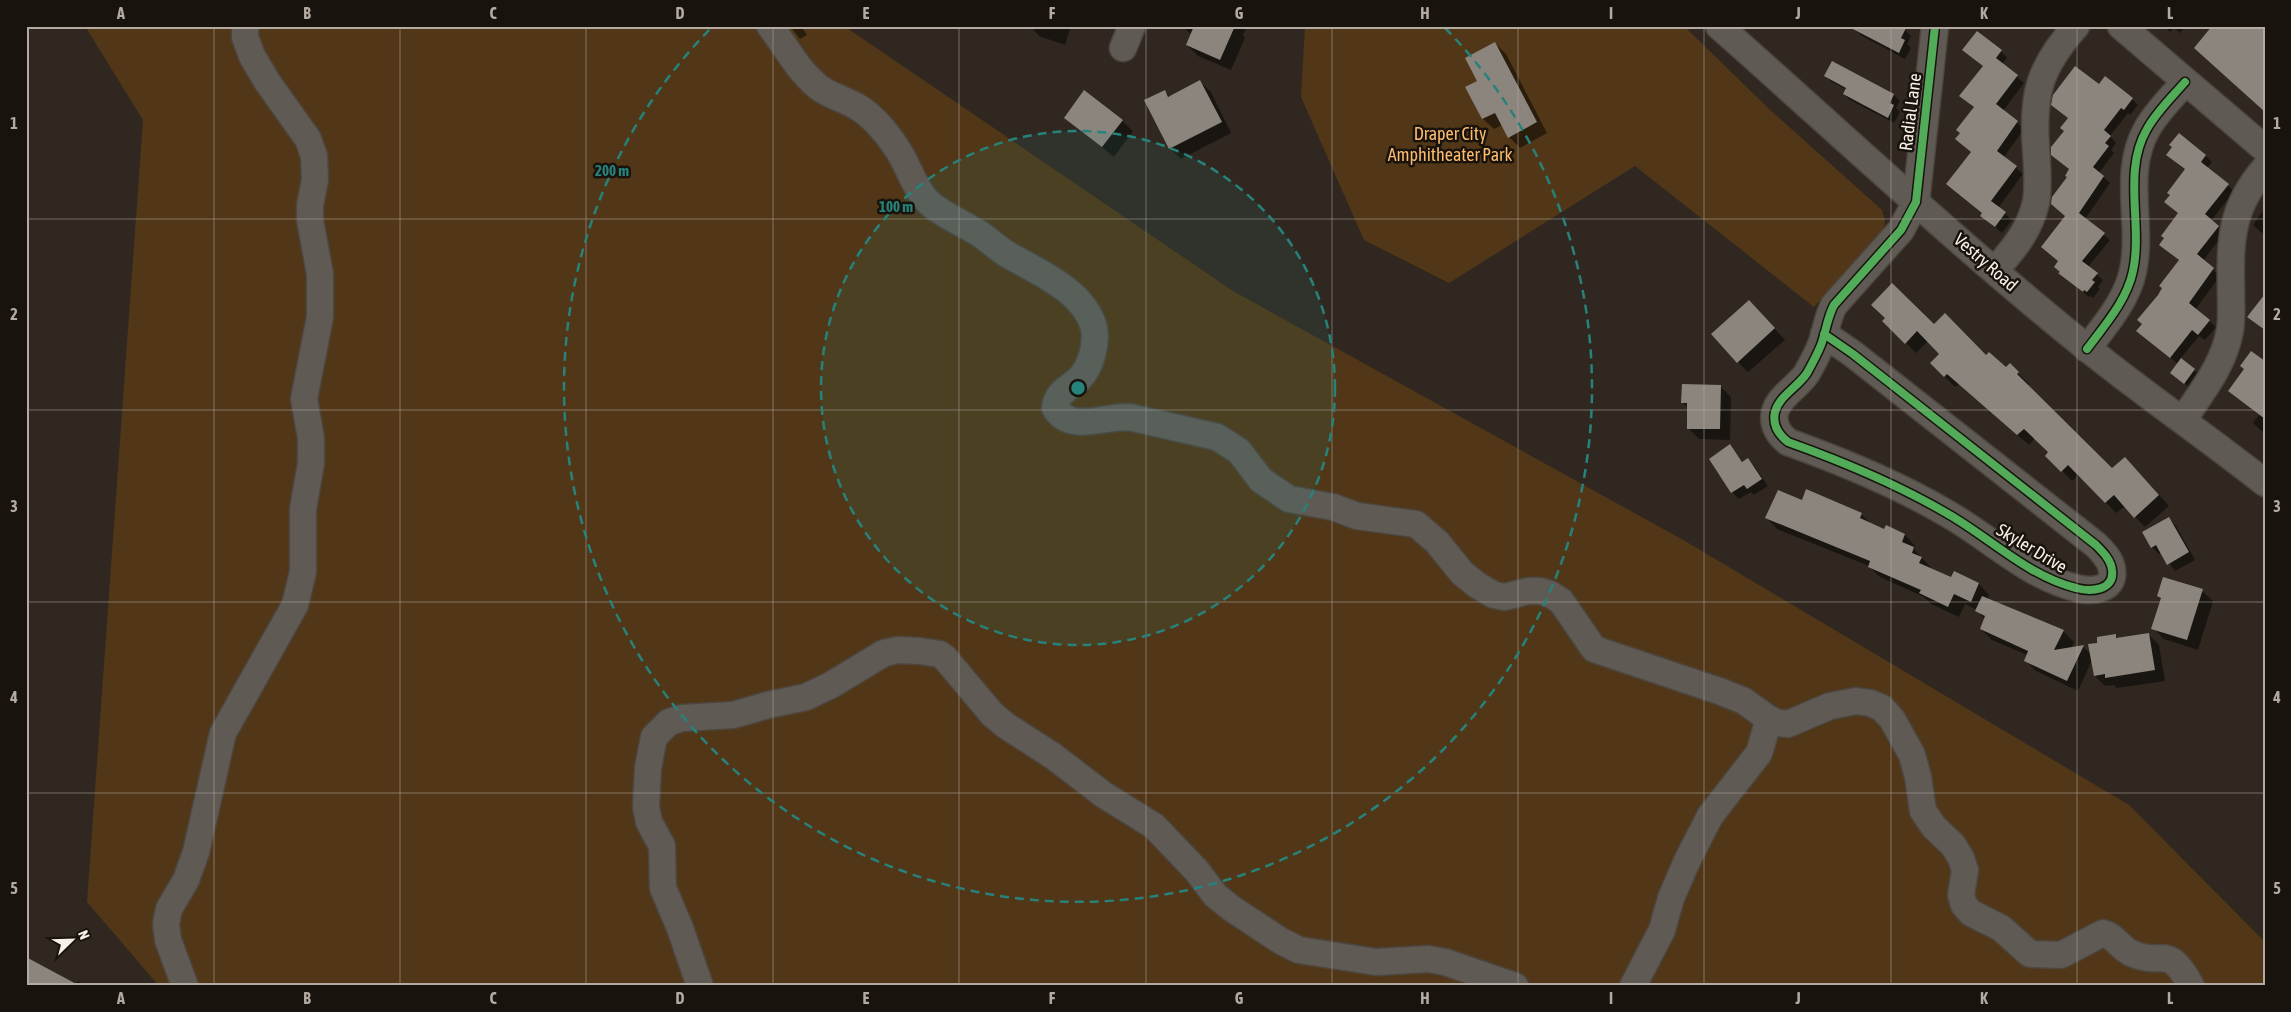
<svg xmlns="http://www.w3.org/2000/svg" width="2291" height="1012" viewBox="0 0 2291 1012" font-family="'Asap Condensed',sans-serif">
  <rect width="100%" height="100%" fill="#302820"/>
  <!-- green -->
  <g fill="#513717">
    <polygon points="85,26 844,26 1233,291 1685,541 2129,805 2265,942 2265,986 159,986 87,902 143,120"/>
    <polygon points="1305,26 1684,26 1768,108 1882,210 1885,221 1883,232 1814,307 1635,166 1449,283 1364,240 1301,97"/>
  </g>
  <!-- shadow -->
  <g fill="#0007">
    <polygon points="790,26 801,26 807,35 800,39"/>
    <polygon points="1030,26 1071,26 1065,45 1039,36"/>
    <polygon points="1182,26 1247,26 1243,35 1245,38 1231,70 1198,56 1187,45 1192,35"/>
    <polygon points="2164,26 2186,26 2180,33 2174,28 2170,32"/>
    <polygon points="1855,30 1905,30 1911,36 1907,44 1911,48 1905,59 1862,36"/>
    <polygon points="1495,43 1506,54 1547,133 1520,148 1509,137 1502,125 1494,129 1483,119 1467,88 1479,81"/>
    <polygon points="2001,51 2007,58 2002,64 2024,83 2003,111 2024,129 2004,157 2023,174 1998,208 2012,220 2002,233 1989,222 1984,214 1972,153 1957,139 1974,108 1961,96"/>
    <polygon points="1826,76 1894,95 1900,101 1896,108 1900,112 1894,123 1850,100 1844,94 1847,90 1832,82"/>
    <polygon points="1200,82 1211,92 1231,133 1181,159 1170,148 1164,91 1170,97"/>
    <polygon points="2099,86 2132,99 2138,105 2130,115 2128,113 2110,136 2116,143 2111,150 2114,153 2099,173 2110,183 2085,219 2110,240 2088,267 2103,280 2098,287 2100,289 2093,298 2091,296 2089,297 2060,273 2060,262 2066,216 2070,170 2053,155"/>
    <polygon points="1065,117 1122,121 1133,131 1114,157"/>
    <polygon points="2206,156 2212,162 2207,168 2234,191 2211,221 2224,233 2203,261 2220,276 2195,310 2216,327 2205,340 2199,336 2180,359 2197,373 2188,386 2175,376 2178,364 2138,331 2180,261 2167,251 2179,214 2186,170 2174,161"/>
    <polygon points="2262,212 2265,214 2265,236 2253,225"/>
    <polygon points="1760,312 1785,340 1748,372 1738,362"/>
    <polygon points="1884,321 1934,325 2006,369 2010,365 2029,384 2027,386 2112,470 2136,469 2169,506 2145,527 2125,506 2116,513 2079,475 2072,481 2047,456 2050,452 2035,438 2029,445 1959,384 1955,387 1931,363 1941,354 1928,341 1916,353"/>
    <polygon points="2265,363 2265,434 2253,423 2259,415 2230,391"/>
    <polygon points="1720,386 1731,397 1730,440 1699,439 1688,428 1688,408 1683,403"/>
    <polygon points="1730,446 1744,463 1748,460 1755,467 1768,486 1754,495 1751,492 1739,499 1732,492 1710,459"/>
    <polygon points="1802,502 1861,514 1872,525 1885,530 1886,527 1905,535 1915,546 1914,549 1932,569 1951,579 1955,573 1979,584 1989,595 1987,600 2063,631 2074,642 2071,649 2083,647 2091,654 2099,644 2116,636 2119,639 2148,634 2159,645 2165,681 2117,688 2114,685 2105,686 2095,676 2092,660 2078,691 2036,671 2025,660 2027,655 1992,640 1981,629 1985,620 1977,610 1965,604 1959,617 1931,604 1924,597 1880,577 1869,566 1777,529 1767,518"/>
    <polygon points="2169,519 2176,526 2195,560 2175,571 2162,553 2159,554 2152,547 2144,533"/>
    <polygon points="2202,591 2213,601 2198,650 2164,639 2153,628 2162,599 2158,596"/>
    <polygon points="27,958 76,985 78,981 87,986 26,986"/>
  </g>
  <!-- building -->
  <g fill="#8c857e">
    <polygon points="1194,26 1235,26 1220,60 1186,45"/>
    <polygon points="1847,26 1907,26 1901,38 1905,40 1899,53"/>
    <polygon points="2212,26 2265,26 2265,112 2194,48"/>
    <polygon points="1977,31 2002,50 1996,58 2018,75 1996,104 2018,121 1997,151 2017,166 1991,201 2006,212 1995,227 1980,216 1982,213 1946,184 1971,152 1955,139 1960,133 1956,130 1974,107 1959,96 1983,66 1962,50"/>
    <polygon points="1495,42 1537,122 1508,138 1495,113 1482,119 1465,87 1477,81 1465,58"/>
    <polygon points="1832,61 1894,94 1890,103 1894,105 1888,118 1843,94 1846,88 1824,76"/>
    <polygon points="2075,66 2099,84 2105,76 2133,98 2124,110 2121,108 2104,130 2111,136 2105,143 2109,146 2093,167 2104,176 2079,213 2105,233 2082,261 2098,273 2092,280 2095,282 2087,292 2084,290 2083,292 2058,273 2060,272 2054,267 2058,261 2041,247 2065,216 2051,204 2052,197 2067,177 2065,176 2069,169 2051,155 2051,147 2064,131 2060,128 2068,118 2051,105 2053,95"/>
    <polygon points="1200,80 1222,122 1169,149 1144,100 1165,90 1168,97"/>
    <polygon points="1084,90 1123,120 1102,147 1064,118"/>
    <polygon points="2179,133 2206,155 2201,162 2229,184 2205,214 2219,226 2197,254 2214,268 2189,303 2210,320 2198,335 2192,330 2170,358 2136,331 2142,324 2137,320 2158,295 2162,288 2159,286 2179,260 2159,245 2164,238 2161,236 2178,213 2164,202 2170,195 2167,193 2185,169 2166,155 2172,147 2169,145"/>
    <polygon points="1892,283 1934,324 1945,313 1986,355 1989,352 2006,367 2010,363 2019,372 2017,374 2112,468 2125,457 2159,495 2134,518 2114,495 2105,503 2068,465 2061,472 2045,456 2048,452 2024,429 2017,435 1947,374 1944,377 1930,363 1939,354 1917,331 1905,344 1882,321 1885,318 1871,305"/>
    <polygon points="2265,294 2265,330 2247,317"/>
    <polygon points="1749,300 1775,328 1737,363 1711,334"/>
    <polygon points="2251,351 2265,361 2265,419 2228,391 2244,369 2240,366"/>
    <polygon points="2181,358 2195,369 2184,384 2170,373"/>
    <polygon points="1682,384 1721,385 1720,429 1687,429 1687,403 1681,403"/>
    <polygon points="1730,444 1742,462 1748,458 1762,479 1747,489 1744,485 1731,493 1709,459"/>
    <polygon points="1806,489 1862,513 1860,518 1884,529 1886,525 1905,534 1902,542 1914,547 1912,553 1922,557 1919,563 1951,577 1954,571 1979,583 1971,602 1954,594 1948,607 1919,593 1921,590 1868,567 1870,561 1765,518 1778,490 1802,500"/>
    <polygon points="2169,517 2189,552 2167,565 2156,545 2151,548 2142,532"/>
    <polygon points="2163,577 2203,589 2187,640 2151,629 2161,598 2157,596"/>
    <polygon points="1982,596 2064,630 2054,650 2084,645 2067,681 2024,661 2028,651 1980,629 1985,616 1975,611"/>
    <polygon points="2149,633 2155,670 2105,678 2105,674 2094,676 2088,644 2097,643 2097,637 2116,634 2116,638"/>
    <polygon points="26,957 80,986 26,986"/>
  </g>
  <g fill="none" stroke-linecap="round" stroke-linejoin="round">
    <defs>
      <g id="minor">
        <path d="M770,26C786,47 797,69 817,86C828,95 841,98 854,105C870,113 886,132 896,147C911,168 914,194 937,209C950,218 966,225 980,234C989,240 997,248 1007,254C1037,272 1084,290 1094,328C1097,344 1091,366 1080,378C1069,389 1057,391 1055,408C1070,433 1105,416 1129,417L1217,437L1239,451L1261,480L1289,499L1333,507L1357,516L1416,524L1437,542L1462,573L1477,585L1494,595L1505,597L1528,591H1540L1550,594L1561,601L1594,649L1722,692L1744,701L1769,719L1779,723L1788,724L1830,706L1856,701L1870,703L1882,708L1892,719L1912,755L1918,777L1923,811L1934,827L1953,845L1961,858L1965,870L1961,895L1964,905L1971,913L2001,928L2030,954L2061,955L2103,933C2115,936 2120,948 2131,953C2163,968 2167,941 2191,986"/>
        <path d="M1719,26C1841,134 1960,246 2087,348C2145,395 2207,437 2265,483"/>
        <polyline points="2121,26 2265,149"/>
        <polyline points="1123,48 1132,26"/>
        <path d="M1995,270C2013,250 2030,230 2036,202C2039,185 2037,166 2036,149C2032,94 2039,68 2076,26"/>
        <path d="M1824,334L1853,354L2096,545C2103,552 2111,560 2112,570C2115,591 2090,592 2076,588C2028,576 1990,538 1948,514C1897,484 1844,462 1788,442C1779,435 1772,425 1775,412C1779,396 1798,387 1807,373C1812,364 1817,355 1821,345C1826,332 1827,318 1834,305L1901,230L1916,202L1935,26"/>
        <path d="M2087,349C2105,325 2127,300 2133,271C2143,224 2122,172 2147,129C2157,111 2172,97 2185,82"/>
        <path d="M2183,420C2202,391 2224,365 2230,330C2232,318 2231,304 2231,292C2230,242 2230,208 2265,168"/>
        <polyline points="185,986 168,940 166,924 169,909 186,880 196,852 223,733 295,605 303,572 303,509 311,463 311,438 304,399 320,317 320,274 310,220 310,205 315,180 314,156 308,139 268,83 252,56 245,37 245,26"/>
        <polyline points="700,986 680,928 663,888 662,846 649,822 646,807 648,768 654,737 669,722 682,718 733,715 768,705 806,697 831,685 884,653 898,650 919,651 940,654 945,658 992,714 1005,725 1053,756 1104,795 1154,826 1197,871 1215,895 1231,908 1281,941 1299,950 1376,962 1428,959 1445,962 1515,986"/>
        <polyline points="1633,986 1662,930 1671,898 1687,861 1710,816 1759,753 1769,719"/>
      </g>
    </defs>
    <!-- minor casing -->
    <use href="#minor" stroke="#4c463f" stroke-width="29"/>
    <!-- minor -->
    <use href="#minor" stroke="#605a55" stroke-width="26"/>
    <defs>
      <g id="cycleway">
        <path d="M1824,334L1853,354L2096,545C2103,552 2111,560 2112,570C2115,591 2090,592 2076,588C2028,576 1990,538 1948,514C1897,484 1844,462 1788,442C1779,435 1772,425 1775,412C1779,396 1798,387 1807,373C1812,364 1817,355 1821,345C1826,332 1827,318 1834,305L1901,230L1916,202L1935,26"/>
        <path d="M2087,349C2105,325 2127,300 2133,271C2143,224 2122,172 2147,129C2157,111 2172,97 2185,82"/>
      </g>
    </defs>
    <!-- cycleway casing -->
    <use href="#cycleway" stroke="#18130c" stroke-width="11"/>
    <!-- cycleway -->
    <use href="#cycleway" stroke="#51ab58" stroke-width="8"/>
  </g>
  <!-- grid -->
  <path fill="none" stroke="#b3aaa1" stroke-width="1" stroke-opacity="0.55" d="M214,26V986M400,26V986M586,26V986M773,26V986M959,26V986M1146,26V986M1332,26V986M1518,26V986M1704,26V986M1891,26V986M2077,26V986M26,219H2265M26,410H2265M26,602H2265M26,793H2265"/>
  <!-- distance rings -->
  <circle cx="1078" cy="388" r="257" fill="#26827a" fill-opacity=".12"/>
  <g fill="none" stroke="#26827a" stroke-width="2.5" stroke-dasharray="9 6">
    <circle cx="1078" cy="388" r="257"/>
    <path d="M1445 28A514 514 0 1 1 711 28"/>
  </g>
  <g text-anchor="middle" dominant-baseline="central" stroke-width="5" stroke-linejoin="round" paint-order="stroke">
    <!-- street labels -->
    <g font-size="18" fill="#f9f0e7" stroke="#18130c">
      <text transform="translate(1910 112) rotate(-83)">Radial Lane</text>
      <text transform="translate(1986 262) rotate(41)">Vestry Road</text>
      <text transform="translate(2032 548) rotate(31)">Skyler Drive</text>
    </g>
    <!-- park labels -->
    <g font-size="18" fill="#febb6e" stroke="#18130c">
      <text x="1450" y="133">Draper City<tspan x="1450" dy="21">Amphitheater Park</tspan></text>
    </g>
  </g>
  <circle cx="1078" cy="388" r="8" fill="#26827a" stroke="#18130c" stroke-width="2.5"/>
  <g font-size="15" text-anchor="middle" font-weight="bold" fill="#26827a" stroke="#18130c" stroke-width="5" stroke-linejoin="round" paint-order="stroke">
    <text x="612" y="176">200 m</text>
    <text x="896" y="212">100 m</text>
  </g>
  <!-- border -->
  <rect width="2291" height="1012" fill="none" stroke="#18130c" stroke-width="55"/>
  <!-- north arrow -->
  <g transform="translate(72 940) rotate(67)" stroke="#18130c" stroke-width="4" paint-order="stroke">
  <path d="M0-4L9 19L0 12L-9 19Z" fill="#f9f0e7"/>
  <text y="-8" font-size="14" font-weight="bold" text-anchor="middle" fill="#f9f0e7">N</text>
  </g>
  <rect x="28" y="28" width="2236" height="956" fill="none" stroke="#b3aaa1" stroke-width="2"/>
  <g font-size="16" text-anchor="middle" font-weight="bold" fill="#b3aaa1">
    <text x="121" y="19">A</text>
    <text x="307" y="19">B</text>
    <text x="493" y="19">C</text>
    <text x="680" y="19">D</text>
    <text x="866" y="19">E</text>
    <text x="1052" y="19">F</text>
    <text x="1239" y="19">G</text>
    <text x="1425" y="19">H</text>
    <text x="1611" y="19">I</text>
    <text x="1798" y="19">J</text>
    <text x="1984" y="19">K</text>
    <text x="2170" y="19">L</text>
    <text x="14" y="129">1</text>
    <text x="2277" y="129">1</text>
    <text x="14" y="320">2</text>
    <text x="2277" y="320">2</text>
    <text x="14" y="512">3</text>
    <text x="2277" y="512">3</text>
    <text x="14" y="703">4</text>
    <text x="2277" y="703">4</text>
    <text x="14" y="894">5</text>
    <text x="2277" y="894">5</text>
    <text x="121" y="1004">A</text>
    <text x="307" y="1004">B</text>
    <text x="493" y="1004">C</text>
    <text x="680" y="1004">D</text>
    <text x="866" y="1004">E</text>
    <text x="1052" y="1004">F</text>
    <text x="1239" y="1004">G</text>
    <text x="1425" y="1004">H</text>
    <text x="1611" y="1004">I</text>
    <text x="1798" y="1004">J</text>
    <text x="1984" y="1004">K</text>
    <text x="2170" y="1004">L</text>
  </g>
</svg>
